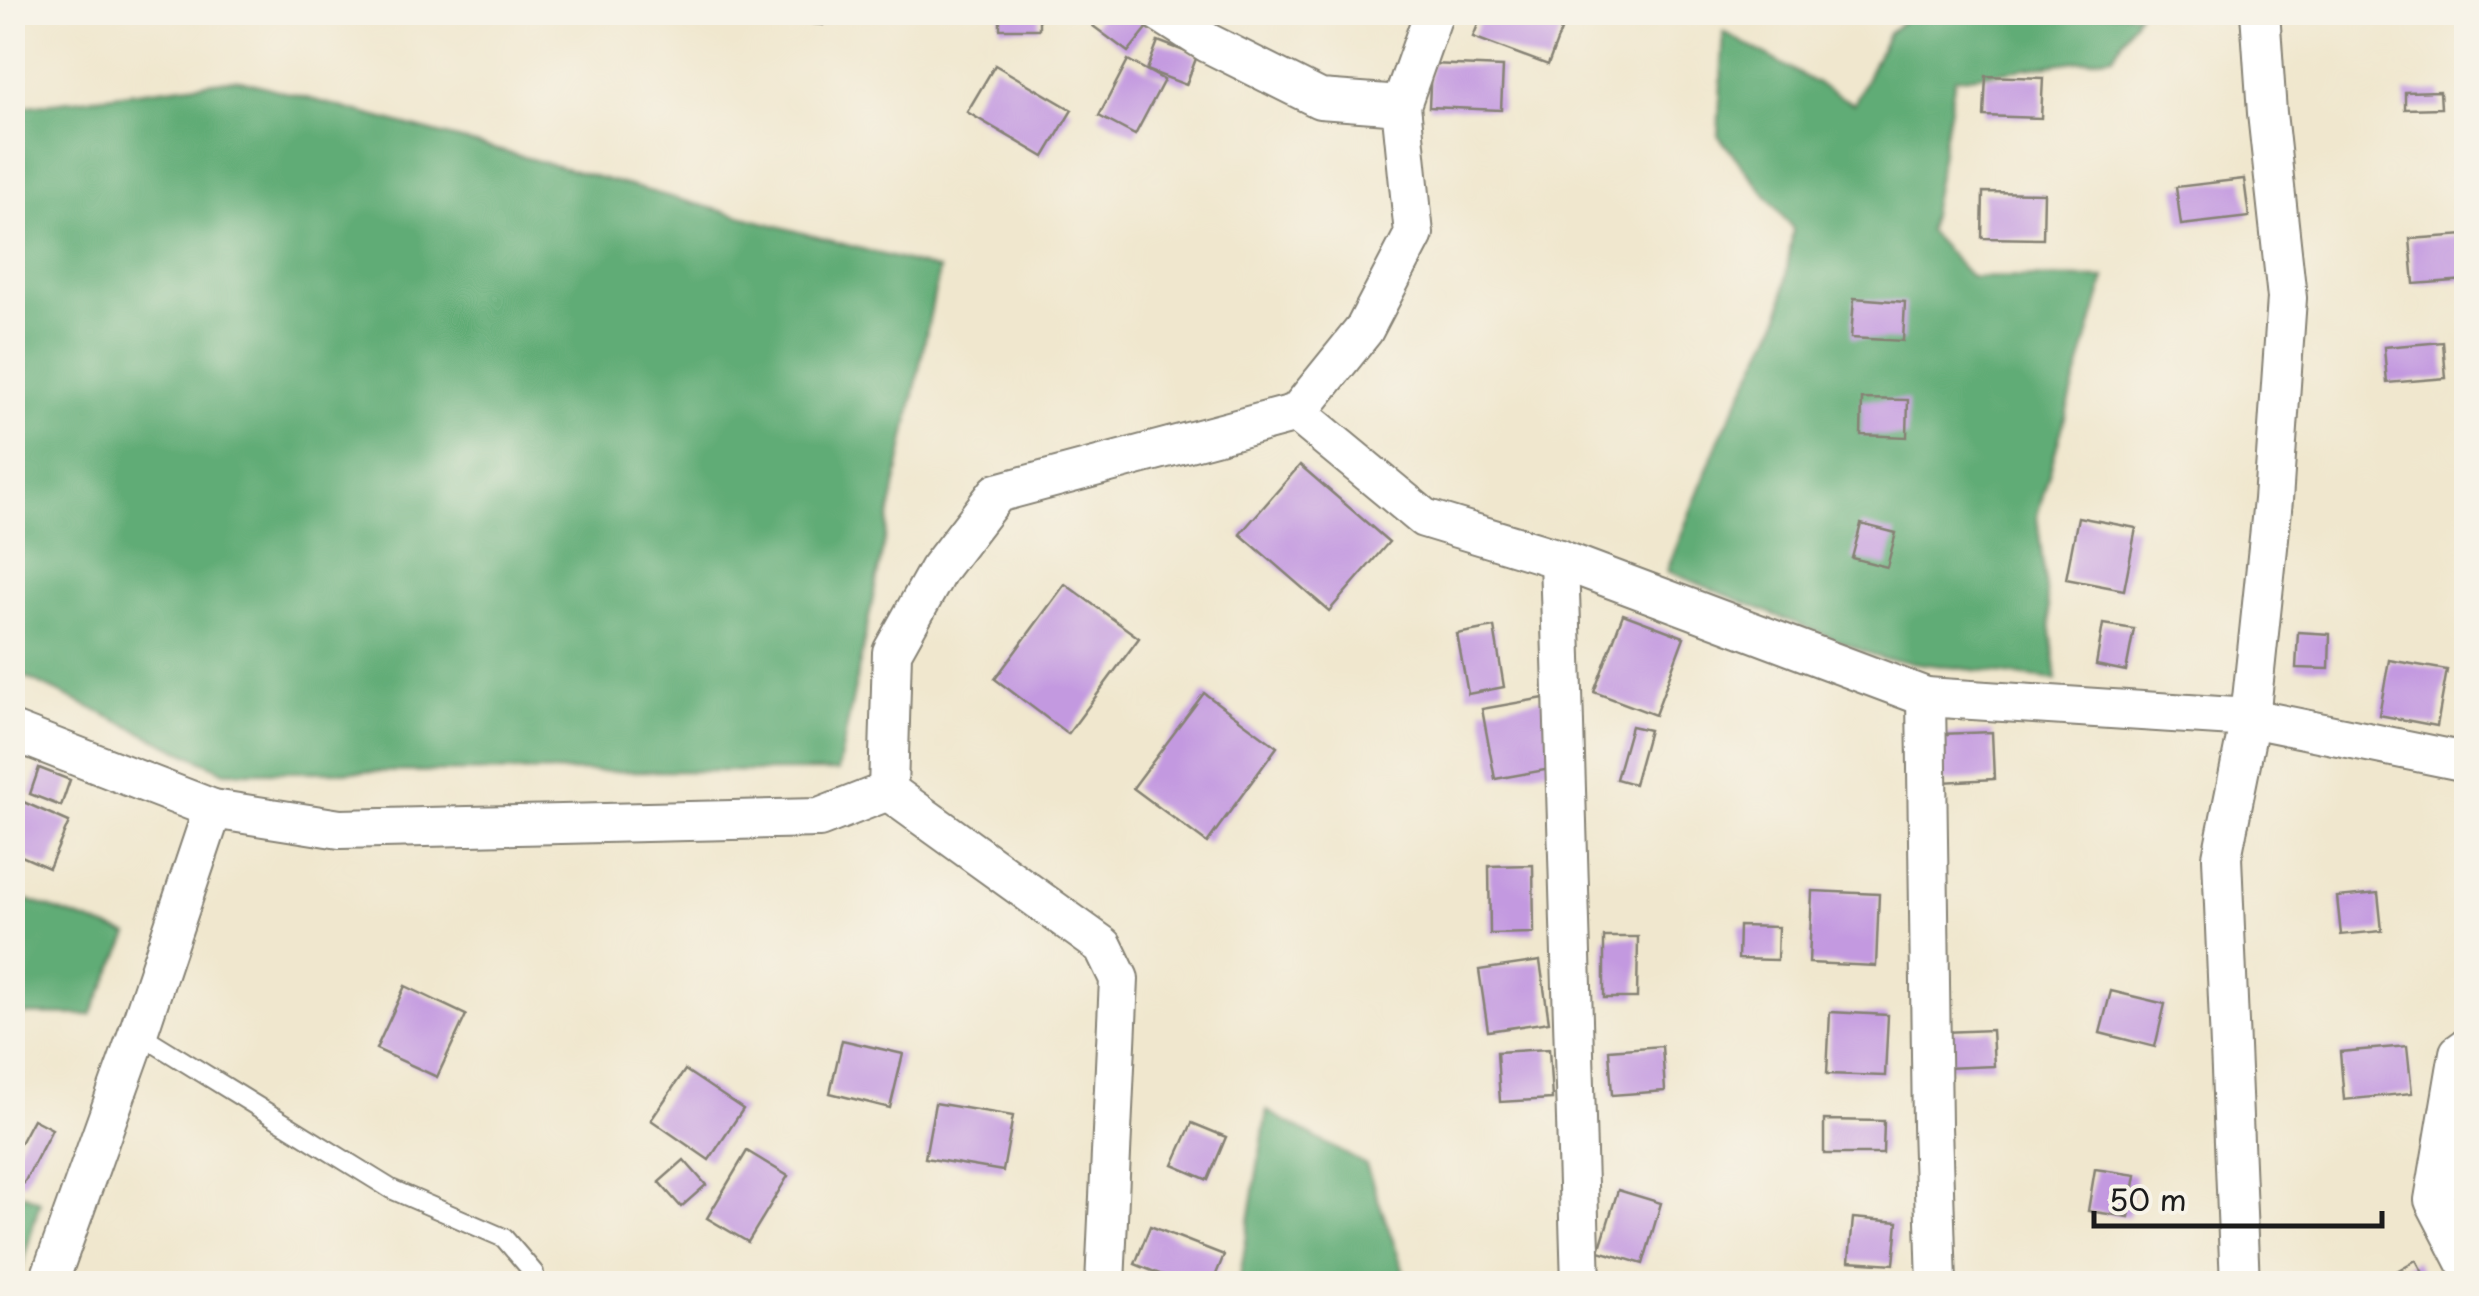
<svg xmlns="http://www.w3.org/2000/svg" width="2479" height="1296" viewBox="0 0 2479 1296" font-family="'Playpen Sans',sans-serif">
  <rect width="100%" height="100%" fill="#f7f3e8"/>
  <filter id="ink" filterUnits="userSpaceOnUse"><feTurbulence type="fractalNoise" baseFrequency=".01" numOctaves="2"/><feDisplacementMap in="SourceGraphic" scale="20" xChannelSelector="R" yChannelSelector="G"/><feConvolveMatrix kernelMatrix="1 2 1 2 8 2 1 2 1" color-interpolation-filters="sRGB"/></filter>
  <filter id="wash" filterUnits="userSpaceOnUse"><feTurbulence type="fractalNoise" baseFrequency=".0048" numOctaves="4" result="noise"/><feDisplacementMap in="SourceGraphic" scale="40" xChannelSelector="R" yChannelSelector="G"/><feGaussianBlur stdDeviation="2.25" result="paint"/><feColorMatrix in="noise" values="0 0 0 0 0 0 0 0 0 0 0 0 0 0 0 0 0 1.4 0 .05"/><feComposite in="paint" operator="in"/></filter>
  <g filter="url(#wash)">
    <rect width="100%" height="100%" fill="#f0e7ce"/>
    <!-- forest -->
    <g fill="#60ac76" stroke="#3e6449" stroke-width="2.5">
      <polygon points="1912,13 2138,13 2113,56 1955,78 1928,231 1971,277 2105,278 2037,516 2057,680 1883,659 1667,571 1719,439 1780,317 1793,229 1718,135 1724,32 1854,104 1888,34"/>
      <polygon points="237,79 939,270 838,771 225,772 13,671 13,108"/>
      <polygon points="13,895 129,935 91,1015 13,1014"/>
      <polygon points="1267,1111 1366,1165 1408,1283 1239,1283"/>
      <polygon points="12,1190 40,1201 17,1284 12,1283"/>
    </g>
    <g id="blocks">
      <!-- building -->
      <g fill="#c399e0">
        <polygon points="761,12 824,12 823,25 760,19"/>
        <rect x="1000" y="12" width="39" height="17"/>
        <polygon points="1103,12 1128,12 1148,27 1128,52 1093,26"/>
        <polygon points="1483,12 1568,12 1548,65 1473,37"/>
        <polygon points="1158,41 1197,56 1186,85 1147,70"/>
        <polygon points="1128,60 1164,80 1135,135 1099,116"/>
        <polygon points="1431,64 1503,67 1501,110 1429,107"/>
        <polygon points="995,65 1072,110 1044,157 967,112"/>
        <polygon points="1986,76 2043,78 2041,118 1984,116"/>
        <polygon points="2440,91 2441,108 2405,109 2405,92"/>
        <polygon points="2244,179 2249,217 2181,225 2176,187"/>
        <polygon points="1983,192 2044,193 2043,239 1982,238"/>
        <polygon points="2465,235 2466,280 2414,284 2410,239"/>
        <polygon points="1854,298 1905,302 1903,341 1851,338"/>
        <polygon points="2443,342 2446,378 2387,383 2384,347"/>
        <polygon points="1862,399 1908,400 1907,437 1861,435"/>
        <polygon points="1300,465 1389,542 1329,611 1240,534"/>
        <polygon points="2078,517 2136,528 2124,590 2066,579"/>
        <polygon points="1861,524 1896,533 1887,567 1852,558"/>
        <polygon points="1065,584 1139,638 1068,734 995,679"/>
        <polygon points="1623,614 1684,637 1655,715 1594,692"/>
        <polygon points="2103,624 2134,629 2126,671 2096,665"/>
        <polygon points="1494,627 1504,687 1468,694 1457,634"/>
        <polygon points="2298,632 2330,634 2329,669 2296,668"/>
        <polygon points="2389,660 2447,670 2437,726 2379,715"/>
        <polygon points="1204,693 1277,747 1207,843 1133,788"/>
        <polygon points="1544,698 1556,768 1495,779 1482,709"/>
        <polygon points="1631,726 1649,730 1634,784 1616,779"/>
        <polygon points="1992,732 1994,779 1942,782 1940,734"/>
        <polygon points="39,768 70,780 61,806 30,794"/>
        <polygon points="12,797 69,822 49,868 12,852"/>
        <polygon points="1533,865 1534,933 1490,934 1489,866"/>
        <polygon points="1812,891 1879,894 1876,966 1809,963"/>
        <polygon points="2378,893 2382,931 2341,935 2337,897"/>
        <polygon points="1739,926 1778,927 1777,960 1738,959"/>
        <polygon points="1604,937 1638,937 1637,998 1604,998"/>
        <polygon points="1540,961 1549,1022 1488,1031 1479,970"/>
        <polygon points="405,986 466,1015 437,1077 376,1049"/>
        <polygon points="2111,991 2165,1004 2155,1047 2100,1033"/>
        <polygon points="1830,1012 1888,1015 1885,1076 1827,1074"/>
        <polygon points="1992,1030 1994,1066 1945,1068 1943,1032"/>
        <polygon points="842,1040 903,1054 890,1108 830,1093"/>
        <polygon points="1662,1046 1665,1091 1612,1095 1609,1050"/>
        <polygon points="2407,1046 2412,1093 2344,1100 2340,1052"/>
        <polygon points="1549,1049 1552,1099 1500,1102 1497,1052"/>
        <polygon points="685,1070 743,1109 709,1160 651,1120"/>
        <polygon points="935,1103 1013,1116 1003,1171 925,1158"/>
        <polygon points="33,1119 52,1129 24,1183 12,1177 12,1158"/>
        <polygon points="1824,1120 1884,1121 1883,1154 1824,1154"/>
        <polygon points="1192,1123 1226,1137 1208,1180 1173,1165"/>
        <polygon points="747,1151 788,1176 748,1242 707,1218"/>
        <polygon points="684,1160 706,1185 681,1207 659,1182"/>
        <polygon points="2095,1169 2136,1175 2129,1217 2088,1211"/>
        <polygon points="1618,1190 1661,1203 1643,1264 1599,1251"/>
        <polygon points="1853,1218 1898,1222 1894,1264 1849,1261"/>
        <polygon points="1150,1226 1224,1255 1212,1284 1184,1284 1135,1264"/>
        <polygon points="2416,1260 2429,1284 2374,1284"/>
        <polygon points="1005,1278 1006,1284 978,1284 977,1281"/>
      </g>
    </g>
  </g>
  <g filter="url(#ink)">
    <use href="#blocks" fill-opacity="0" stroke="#868275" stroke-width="2.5"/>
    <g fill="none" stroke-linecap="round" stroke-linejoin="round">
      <defs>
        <polyline id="lane" points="138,1033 391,1189 504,1238 534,1273 533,1284"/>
        <g id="street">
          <polyline points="1159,12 1208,43 1320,99 1401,105"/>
          <polyline points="1434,12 1401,105 1414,234 1364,330 1297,413 1424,518 1559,559 1926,697 2250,718 2466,762"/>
          <polyline points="1559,559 1581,1284"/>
          <polyline points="1926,697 1932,1126 1937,1284"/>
          <polyline points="12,731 213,809 340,829 819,818 888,791 1103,946 1119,979 1105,1284"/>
          <polyline points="888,791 892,652 938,570 997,493 1297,413"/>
          <polyline points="2466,1048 2459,1053 2434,1200 2466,1262"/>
          <polyline points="48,1284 138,1033 213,809"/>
          <polyline points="2240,1284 2222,857 2250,718 2273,500 2287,298 2267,113 2260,12"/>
        </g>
      </defs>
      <!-- lane casing -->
      <use href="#lane" stroke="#868275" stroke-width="22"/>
      <!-- street casing -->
      <use href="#street" stroke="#868275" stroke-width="42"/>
      <!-- lane -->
      <use href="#lane" stroke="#fff" stroke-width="18"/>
      <!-- street -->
      <use href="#street" stroke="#fff" stroke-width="38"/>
    </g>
  </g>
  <!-- margin -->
  <rect width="2479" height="1296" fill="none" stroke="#f7f3e8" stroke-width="50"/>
  <!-- scale -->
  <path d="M2094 1211v15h288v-15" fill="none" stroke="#1c1c1c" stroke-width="5"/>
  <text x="2109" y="1211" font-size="30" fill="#1c1c1c" stroke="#f7f3e8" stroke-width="8" paint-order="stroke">50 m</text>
</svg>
